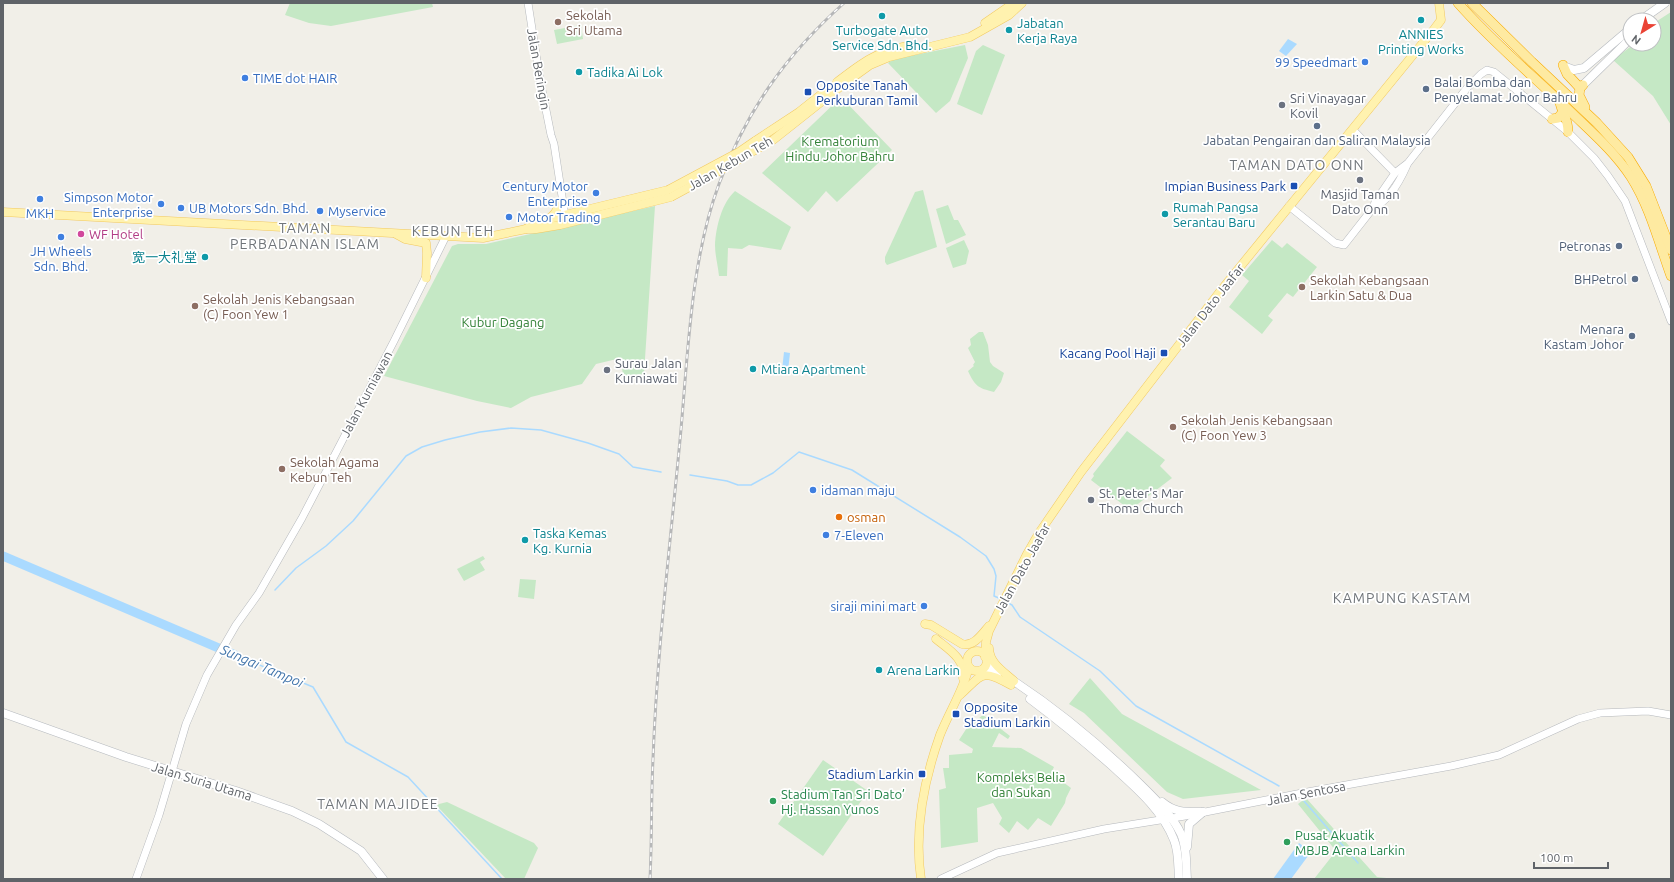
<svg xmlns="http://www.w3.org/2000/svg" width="1674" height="882" viewBox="0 0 1674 882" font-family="Ubuntu,'Noto Sans SC',sans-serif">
  <rect width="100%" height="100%" fill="#f1efe8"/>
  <!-- green -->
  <g fill="#c5e8c5">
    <polygon points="290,3 432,3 433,7 331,26 309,23 285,15"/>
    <polygon points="1671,12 1671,125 1653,96 1613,60 1634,44 1654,44 1654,23"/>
    <polygon points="581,25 583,39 557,44 554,30"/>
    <polygon points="965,45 968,58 950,101 936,113 888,63 894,59"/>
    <polygon points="983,45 1005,55 982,115 957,104 976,51"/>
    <polygon points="841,97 892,150 837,202 826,191 808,212 762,173"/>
    <polygon points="923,190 937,247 887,265 885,262 885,257 915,192"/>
    <path d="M735,191L791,227L781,250L749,245L742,249L728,248L727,276H719C718,266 715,255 715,245C716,226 722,203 735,191Z"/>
    <polygon points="948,205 954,220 958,220 966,235 946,244 936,209"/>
    <polygon points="655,206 644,374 623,376 621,358 596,364 582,384 531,397 511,408 477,401 384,376 452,246 458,244 486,244"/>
    <polygon points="964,240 969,251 966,264 953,268 946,248"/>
    <polygon points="1272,240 1282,248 1287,243 1317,267 1293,297 1287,293 1268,316 1273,320 1262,334 1229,307 1249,281 1242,275"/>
    <path d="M979,332H983L988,345L990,362L993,366L1004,373L1001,382L994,392C978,388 975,386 968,371L974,366L973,365L975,362L968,348L971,345L970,339Z"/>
    <polygon points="1127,431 1165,460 1160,466 1172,478 1130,510 1091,480 1094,476 1093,474"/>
    <polygon points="483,556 485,559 480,562 485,570 464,581 457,569"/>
    <polygon points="520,579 536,580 534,599 518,597"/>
    <polygon points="1090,678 1122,714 1261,790 1183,799 1167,792 1084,713 1069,704"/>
    <polygon points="983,715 1010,736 1008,739 999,733 992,747 1021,748 1054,767 1051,773 1071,788 1066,798 1065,803 1051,826 1038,818 1028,830 1017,821 1009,833 999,824 1002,818 993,803 977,808 978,842 941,848 939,790 946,788 943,768 949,768 949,755 972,753 973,749 959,740 972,720 974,722"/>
    <polygon points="823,760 868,791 823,856 778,824"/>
    <polygon points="1306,798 1377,877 1396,879 1314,879 1336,851 1298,804"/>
    <polygon points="447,802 534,843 538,848 524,879 506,879 437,806 439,804"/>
  </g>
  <!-- water -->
  <g fill="#aadaff">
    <polygon points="1288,39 1297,44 1286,56 1279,51"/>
    <polygon points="784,352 790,353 788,371 782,370"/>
    <polygon points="1299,843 1311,852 1291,879 1273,879"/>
  </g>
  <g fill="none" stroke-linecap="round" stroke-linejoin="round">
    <!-- stream -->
    <g stroke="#aadaff" stroke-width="1.5">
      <polyline points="690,475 727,481 738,485 751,485 773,473 799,452 852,470 960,537 986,556 994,569 996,576 994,596 1001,599"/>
      <polyline points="275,590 296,568 326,546 353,521 406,456 422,447 445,440 480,432 511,428 541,430 588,443 619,454 633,467 661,472"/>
      <polyline points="1006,602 1012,605 1020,617 1100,671 1136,706 1279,786"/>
      <polyline points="235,655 313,687 346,742 408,777 502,879"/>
      <polyline points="1304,801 1358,863"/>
    </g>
    <!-- river -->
    <polyline stroke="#aadaff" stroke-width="9" points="3,556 235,655"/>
    <defs>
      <g id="tertiary">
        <polyline points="528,3 540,80 551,135 554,144 565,216"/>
        <polyline points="1353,130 1395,173"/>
        <polyline points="1289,206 1335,243 1344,245 1373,208 1375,202 1395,173 1408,163 1467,88 1481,74 1487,70 1494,72 1568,132 1594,158 1608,176 1625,201 1671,321"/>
        <path d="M1373,208C1389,201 1400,181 1407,165"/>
        <polyline points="136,879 159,815 186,724 207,675 236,625 259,593 302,518 394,341 446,236"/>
        <polyline points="941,879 997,853 1104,829 1185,816 1302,793 1451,766 1499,755 1578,719 1600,713 1648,711 1671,715"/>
      </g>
      <g id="secondary">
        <polyline points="1641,20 1665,3"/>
        <polyline points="1566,67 1574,70 1584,68 1630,29"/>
        <polyline points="1583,85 1630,39"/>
        <polyline points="987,661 1000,671"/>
        <polyline points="982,670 989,670 997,676"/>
        <path d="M1009,678C1057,709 1100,745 1141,785C1155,799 1173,816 1181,834C1187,847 1186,865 1187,879"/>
        <path d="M1030,699C1058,720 1085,742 1111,765C1134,786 1162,809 1174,840C1179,852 1178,866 1179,879"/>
        <polyline points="3,713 126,757 236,791 292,811 319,824 361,851 383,879"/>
        <path d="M1162,802C1175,813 1186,812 1203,812"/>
        <polyline points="1187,847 1189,824 1203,812"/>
      </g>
      <g id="primary">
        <polyline points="985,23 1014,3"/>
        <path d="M837,82C863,62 874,53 907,46"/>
        <polyline points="755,141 799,112 823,93"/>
        <polyline points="755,150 773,140 845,83 870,65 889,57 970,37 1009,15 1022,3"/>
        <polyline points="3,212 483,238 526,229 536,229 560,225 671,197"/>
        <polyline points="549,219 555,213 559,205"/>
        <polyline points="526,229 536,222 668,190"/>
        <polyline points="396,234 405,239 426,243 427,253 426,278"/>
        <path d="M925,624L931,625L962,644C974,647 982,634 989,626"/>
        <path d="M936,639C948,649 966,659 963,678"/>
        <path d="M989,648C989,663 1004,672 1014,681"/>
        <circle cx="977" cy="661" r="10"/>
        <polyline points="985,657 986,642 989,631 1027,554 1039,533 1081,472 1222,289 1435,28 1441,20 1439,3"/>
        <path d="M960,695C983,674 981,668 1011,685"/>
        <path d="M921,879C914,831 924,780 940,735C949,712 963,691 969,667"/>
      </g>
      <g id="trunk">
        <path d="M1458,3C1494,44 1537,79 1576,117C1596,136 1616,154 1631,177C1650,207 1659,243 1671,276"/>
        <polyline points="1472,3 1532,62 1597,123 1628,157 1646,186 1671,250"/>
        <polyline points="1563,65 1567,74 1580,88"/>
        <polyline points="1583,85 1580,88 1579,95 1585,107"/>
        <path d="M1560,103C1563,115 1568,118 1568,132"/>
        <polyline points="1552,119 1558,118 1563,112"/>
      </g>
    </defs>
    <!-- tertiary casing -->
    <use href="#tertiary" stroke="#b5b8bc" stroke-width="8"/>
    <!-- secondary casing -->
    <use href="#secondary" stroke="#b6babf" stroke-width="9"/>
    <!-- primary casing -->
    <use href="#primary" stroke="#f2c960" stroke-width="9"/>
    <!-- trunk casing -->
    <use href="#trunk" stroke="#f9ab00" stroke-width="10"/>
    <!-- tertiary -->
    <use href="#tertiary" stroke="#fff" stroke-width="7"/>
    <!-- secondary -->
    <use href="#secondary" stroke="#fff" stroke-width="8"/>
    <!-- primary -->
    <use href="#primary" stroke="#fff2af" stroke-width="8"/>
    <!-- trunk -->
    <use href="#trunk" stroke="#feeaa1" stroke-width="9"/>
    <defs>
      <path id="rail" d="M650,879C652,839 651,799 653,759C657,652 670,546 680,440C688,357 690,262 719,184C747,110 785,56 844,3"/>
    </defs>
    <!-- rail casing -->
    <use href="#rail" stroke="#b6b7b8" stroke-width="3"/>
    <!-- rail -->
    <use href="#rail" stroke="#fff" stroke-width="1.5" stroke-dasharray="4.5" stroke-linecap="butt"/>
    <defs>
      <g id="primary-bridge">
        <polyline points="668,190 739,152 755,141"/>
        <polyline points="671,197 730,165 755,150"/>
      </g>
    </defs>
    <!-- primary-bridge casing -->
    <use href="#primary-bridge" stroke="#f2c960" stroke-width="9" stroke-linecap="butt"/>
    <!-- primary-bridge -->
    <use href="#primary-bridge" stroke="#fff2af" stroke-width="8"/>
  </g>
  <!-- markers -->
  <g fill="#0f9aa8" stroke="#fff" stroke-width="1.5">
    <circle cx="882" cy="16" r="4"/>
    <circle cx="1421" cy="20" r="4"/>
    <circle cx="1009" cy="30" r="4"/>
    <circle cx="579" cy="72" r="4"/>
    <circle cx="1165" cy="214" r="4"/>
    <circle cx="205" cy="257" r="4"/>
    <circle cx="753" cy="369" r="4"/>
    <circle cx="525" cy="540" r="4"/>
    <circle cx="879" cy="670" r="4"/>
  </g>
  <g fill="#8d6e63" stroke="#fff" stroke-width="1.5">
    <circle cx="558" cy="22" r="4"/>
    <circle cx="1302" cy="287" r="4"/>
    <circle cx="195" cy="306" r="4"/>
    <circle cx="1173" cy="427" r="4"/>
    <circle cx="282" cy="469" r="4"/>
  </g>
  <g fill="#3f7fe0" stroke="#fff" stroke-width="1.5">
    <circle cx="1365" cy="62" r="4"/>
    <circle cx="245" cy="78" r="4"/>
    <circle cx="596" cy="193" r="4"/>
    <circle cx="40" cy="199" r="4"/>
    <circle cx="161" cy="204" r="4"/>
    <circle cx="181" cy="208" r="4"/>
    <circle cx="320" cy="211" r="4"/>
    <circle cx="509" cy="217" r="4"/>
    <circle cx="61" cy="237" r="4"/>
    <circle cx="813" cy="490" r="4"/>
    <circle cx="826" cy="535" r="4"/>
    <circle cx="924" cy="606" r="4"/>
  </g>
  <g fill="#5c6f8a" stroke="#fff" stroke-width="1.5">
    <circle cx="1426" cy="89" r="4"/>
    <circle cx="1317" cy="126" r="4"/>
    <circle cx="1619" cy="246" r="4"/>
    <circle cx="1635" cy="279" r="4"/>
    <circle cx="1632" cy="336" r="4"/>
  </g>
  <g fill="#1a4fb4" stroke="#fff" stroke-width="1.5">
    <rect x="804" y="88" width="8" height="8" rx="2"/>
    <rect x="1290" y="182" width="8" height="8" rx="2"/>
    <rect x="1160" y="349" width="8" height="8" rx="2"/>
    <rect x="952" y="710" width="8" height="8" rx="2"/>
    <rect x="918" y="770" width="8" height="8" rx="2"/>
  </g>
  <g fill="#6b7280" stroke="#fff" stroke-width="1.5">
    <circle cx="1282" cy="105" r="4"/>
    <circle cx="1360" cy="180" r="4"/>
    <circle cx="607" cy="370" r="4"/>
    <circle cx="1091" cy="500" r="4"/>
  </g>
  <circle fill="#d1479c" stroke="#fff" stroke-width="1.5" cx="81" cy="234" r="4"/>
  <circle fill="#e8710a" stroke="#fff" stroke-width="1.5" cx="839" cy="517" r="4"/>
  <g fill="#2e9e5b" stroke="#fff" stroke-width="1.5">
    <circle cx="773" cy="801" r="4"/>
    <circle cx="1287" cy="842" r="4"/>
  </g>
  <g text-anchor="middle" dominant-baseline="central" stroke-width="3.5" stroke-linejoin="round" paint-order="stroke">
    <!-- education labels -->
    <g font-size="13" fill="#785e54" stroke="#fff" text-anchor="start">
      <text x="566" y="15">Sekolah<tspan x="566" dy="15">Sri Utama</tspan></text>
      <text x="1310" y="280">Sekolah Kebangsaan<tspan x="1310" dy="15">Larkin Satu &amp; Dua</tspan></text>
      <text x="203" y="299">Sekolah Jenis Kebangsaan<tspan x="203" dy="15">(C) Foon Yew 1</tspan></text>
      <text x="1181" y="420">Sekolah Jenis Kebangsaan<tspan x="1181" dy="15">(C) Foon Yew 3</tspan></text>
      <text x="290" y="462">Sekolah Agama<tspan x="290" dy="15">Kebun Teh</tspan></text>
    </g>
    <!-- culture labels -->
    <g font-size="13" fill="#0d838f" stroke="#fff" text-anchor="start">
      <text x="1017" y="23">Jabatan<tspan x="1017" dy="15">Kerja Raya</tspan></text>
      <text x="882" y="30" text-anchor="middle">Turbogate Auto<tspan x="882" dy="15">Service Sdn. Bhd.</tspan></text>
      <text x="1421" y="34" text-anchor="middle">ANNIES<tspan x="1421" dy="15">Printing Works</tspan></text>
      <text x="587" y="72">Tadika Ai Lok</text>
      <text x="1173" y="207">Rumah Pangsa<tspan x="1173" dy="15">Serantau Baru</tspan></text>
      <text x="197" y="257" text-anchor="end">宽一大礼堂</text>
      <text x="761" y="369">Mtiara Apartment</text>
      <text x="533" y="533">Taska Kemas<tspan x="533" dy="15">Kg. Kurnia</tspan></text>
      <text x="887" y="670">Arena Larkin</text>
    </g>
    <!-- shop labels -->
    <g font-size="13" fill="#366cbe" stroke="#fff" text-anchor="start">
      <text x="1357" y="62" text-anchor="end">99 Speedmart</text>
      <text x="253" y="78">TIME dot HAIR</text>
      <text x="588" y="186" text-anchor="end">Century Motor<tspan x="588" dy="15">Enterprise</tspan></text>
      <text x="153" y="197" text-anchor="end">Simpson Motor<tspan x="153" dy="15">Enterprise</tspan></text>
      <text x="189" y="208">UB Motors Sdn. Bhd.</text>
      <text x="328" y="211">Myservice</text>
      <text x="40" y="213" text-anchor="middle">MKH</text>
      <text x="517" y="217">Motor Trading</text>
      <text x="61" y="251" text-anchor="middle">JH Wheels<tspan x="61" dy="15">Sdn. Bhd.</tspan></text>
      <text x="821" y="490">idaman maju</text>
      <text x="834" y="535">7-Eleven</text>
      <text x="916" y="606" text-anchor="end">siraji mini mart</text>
    </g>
    <!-- street labels -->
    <g font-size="13" fill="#5f6368" stroke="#fff">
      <text transform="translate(539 69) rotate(80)">Jalan Beringin</text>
      <text transform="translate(730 163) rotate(-30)">Jalan Kebun Teh</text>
      <text transform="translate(1210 305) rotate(-52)">Jalan Dato Jaafar</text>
      <text transform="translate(366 394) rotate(-62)">Jalan Kurniawan</text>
      <text transform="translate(1022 568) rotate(-61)">Jalan Dato Jaafar</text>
      <text transform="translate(202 781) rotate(17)">Jalan Suria Utama</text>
      <text transform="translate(1306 793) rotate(-11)">Jalan Sentosa</text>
    </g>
    <!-- service labels -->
    <g font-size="13" fill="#4e5e75" stroke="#fff" text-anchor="end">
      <text x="1434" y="82" text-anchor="start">Balai Bomba dan<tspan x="1434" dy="15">Penyelamat Johor Bahru</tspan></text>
      <text x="1317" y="140" text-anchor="middle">Jabatan Pengairan dan Saliran Malaysia</text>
      <text x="1611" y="246">Petronas</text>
      <text x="1627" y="279">BHPetrol</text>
      <text x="1624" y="329">Menara<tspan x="1624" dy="15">Kastam Johor</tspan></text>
    </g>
    <!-- transit labels -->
    <g font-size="13" fill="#164399" stroke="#fff" text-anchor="end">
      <text x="816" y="85" text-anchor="start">Opposite Tanah<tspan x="816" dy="15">Perkuburan Tamil</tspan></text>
      <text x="1286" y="186">Impian Business Park</text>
      <text x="1156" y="353">Kacang Pool Haji</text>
      <text x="964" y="707" text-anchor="start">Opposite<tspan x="964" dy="15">Stadium Larkin</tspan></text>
      <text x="914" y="774">Stadium Larkin</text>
    </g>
    <!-- worship labels -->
    <g font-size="13" fill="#5b616d" stroke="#fff" text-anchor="start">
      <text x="1290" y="98">Sri Vinayagar<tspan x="1290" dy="15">Kovil</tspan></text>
      <text x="1360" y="194" text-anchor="middle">Masjid Taman<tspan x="1360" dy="15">Dato Onn</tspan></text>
      <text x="615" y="363">Surau Jalan<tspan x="615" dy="15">Kurniawati</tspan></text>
      <text x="1099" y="493">St. Peter's Mar<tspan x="1099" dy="15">Thoma Church</tspan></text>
    </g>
    <!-- park labels -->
    <g font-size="13" fill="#348238" stroke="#fff">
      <text x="840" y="141">Krematorium<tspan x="840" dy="15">Hindu Johor Bahru</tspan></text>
      <text x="503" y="322">Kubur Dagang</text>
      <text x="1021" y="777">Kompleks Belia<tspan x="1021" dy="15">dan Sukan</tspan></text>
    </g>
    <!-- hotel labels -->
    <g font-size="13" fill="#b23c85" stroke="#fff" text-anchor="start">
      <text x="89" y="234">WF Hotel</text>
    </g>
    <!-- food labels -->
    <g font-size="13" fill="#c56008" stroke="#fff" text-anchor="start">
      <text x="847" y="517">osman</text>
    </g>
    <!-- leisure labels -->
    <g font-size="13" fill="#27864d" stroke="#fff" text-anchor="start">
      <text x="781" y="794">Stadium Tan Sri Dato’<tspan x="781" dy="15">Hj. Hassan Yunos</tspan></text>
      <text x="1295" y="835">Pusat Akuatik<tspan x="1295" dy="15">MBJB Arena Larkin</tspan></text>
    </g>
    <!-- neighbourhood labels -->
    <g font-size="14" letter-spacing="1" fill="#70757a" stroke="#fff">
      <text x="1297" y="165">TAMAN DATO ONN</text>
      <text x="305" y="228">TAMAN<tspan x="305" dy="16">PERBADANAN ISLAM</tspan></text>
      <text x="453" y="231">KEBUN TEH</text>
      <text x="1402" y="598">KAMPUNG KASTAM</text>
      <text x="378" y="804">TAMAN MAJIDEE</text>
    </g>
    <!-- water labels -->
    <g font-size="14" font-style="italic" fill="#4174aa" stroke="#fff">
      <text transform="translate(262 666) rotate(23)">Sungai Tampoi</text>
    </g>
  </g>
  <!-- border -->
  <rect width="1674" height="882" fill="none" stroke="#5f6368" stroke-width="8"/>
  <!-- north arrow -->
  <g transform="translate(1642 32) rotate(217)"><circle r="19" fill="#ffffff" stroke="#bfc1c3"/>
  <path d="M0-3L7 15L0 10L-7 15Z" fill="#ea4335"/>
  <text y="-6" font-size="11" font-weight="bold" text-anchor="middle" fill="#5f6368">N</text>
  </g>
  <!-- scale -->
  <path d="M1534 862v6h74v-6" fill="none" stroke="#5f6368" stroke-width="2"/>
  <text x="1540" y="862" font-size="12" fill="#5f6368" stroke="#ffffff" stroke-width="3" paint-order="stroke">100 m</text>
</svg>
